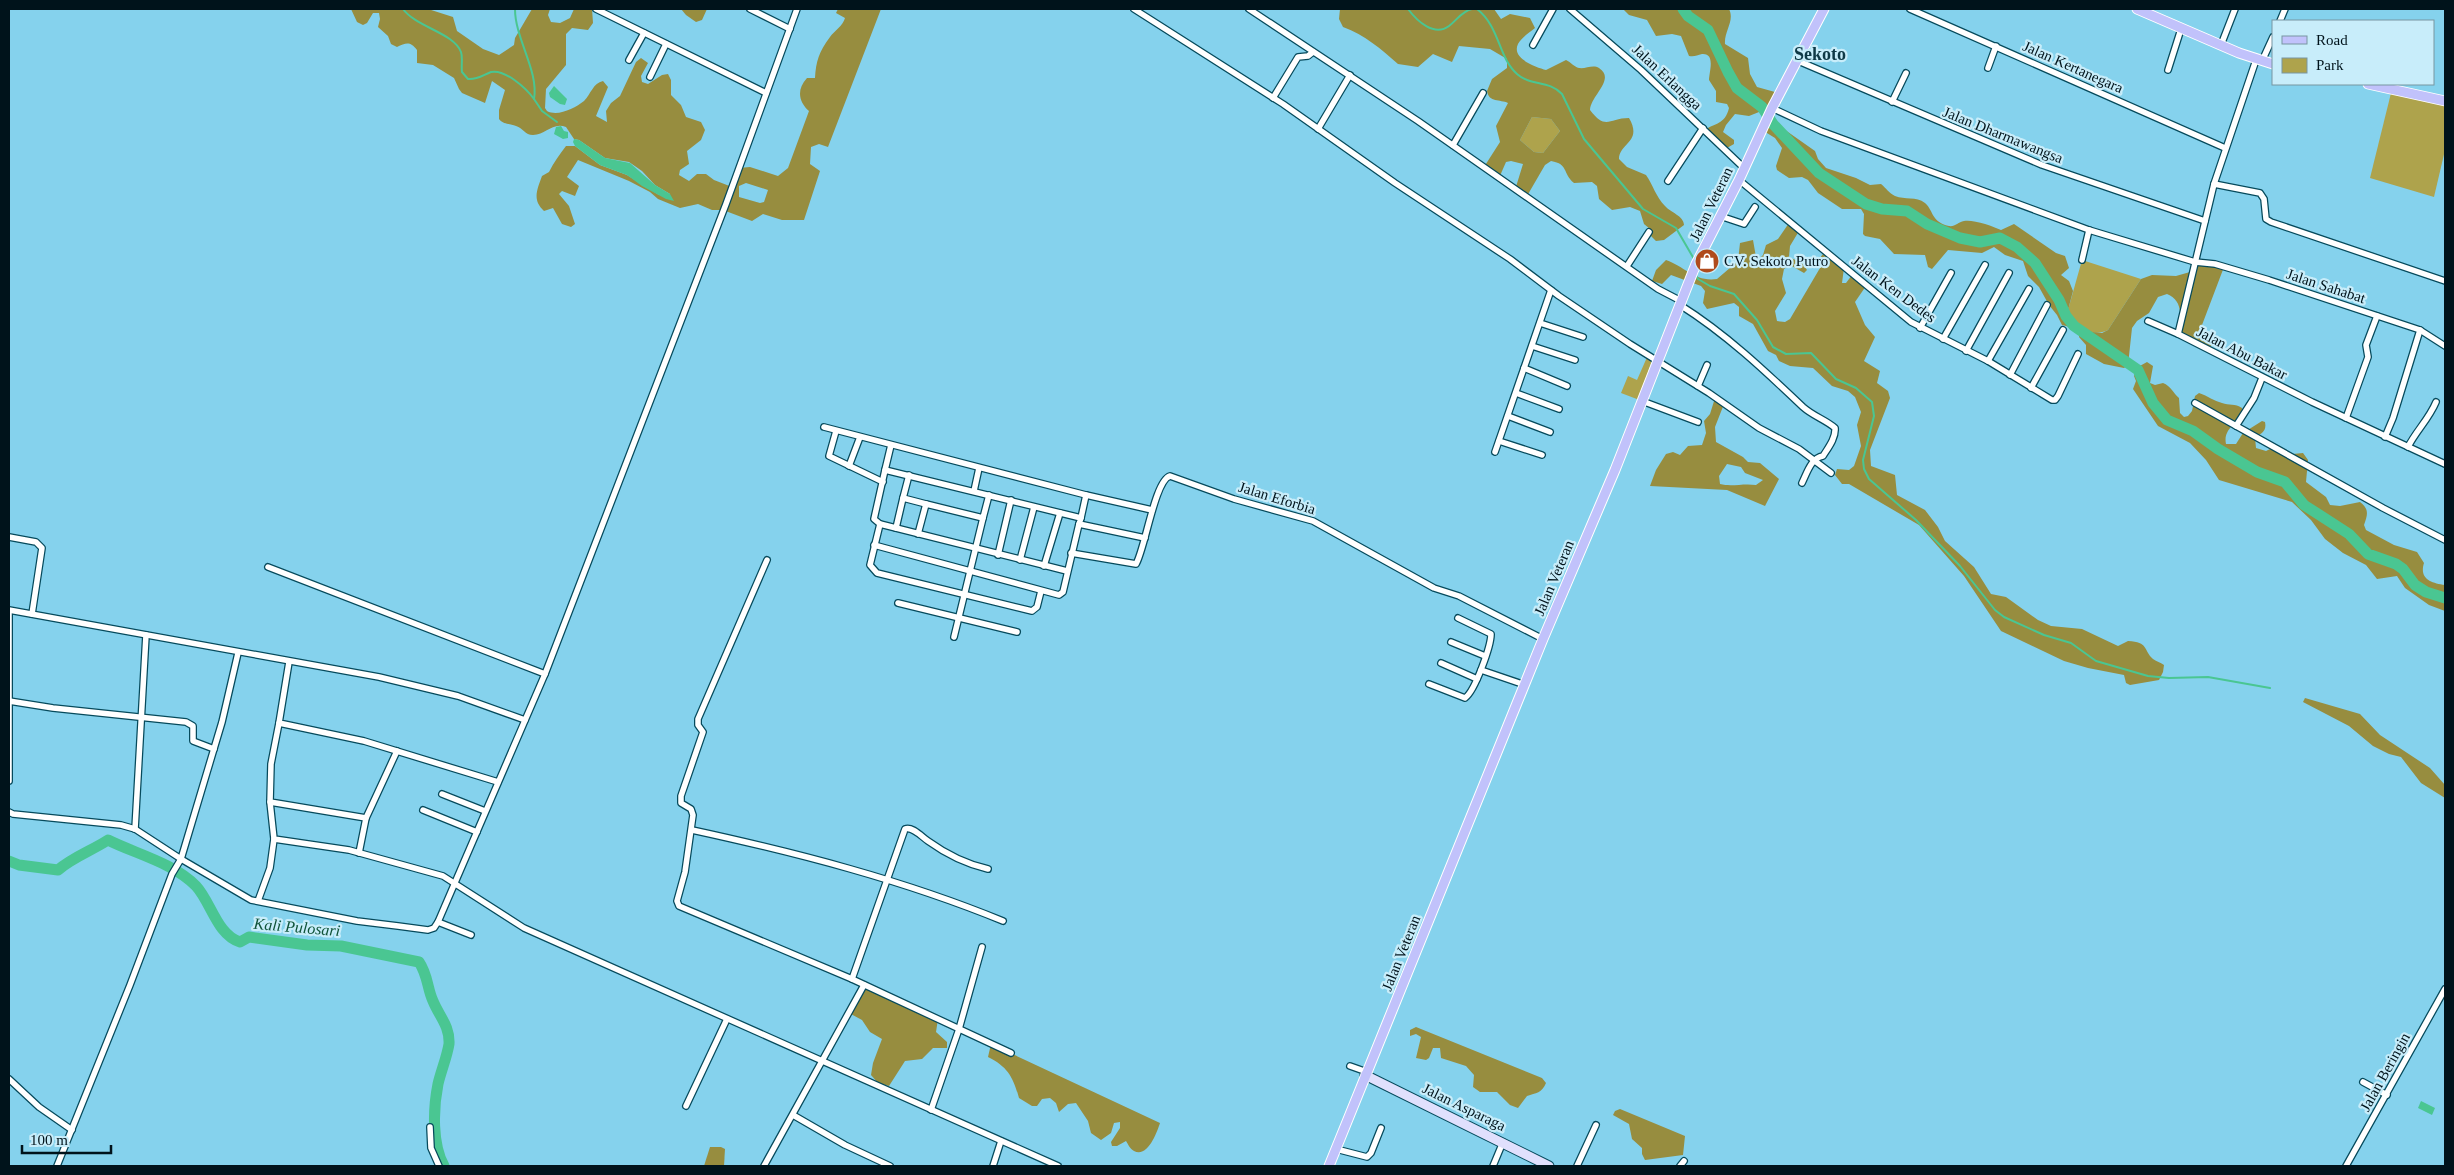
<svg xmlns="http://www.w3.org/2000/svg" width="2454" height="1175" viewBox="0 0 2454 1175" font-family="Georgia,serif">
  <rect width="100%" height="100%" fill="#85d2ed"/>
  <!-- green -->
  <g fill="#aea34c">
    <polygon points="2392,89 2445,101 2445,150 2434,197 2370,178"/>
    <polygon points="1532,117 1551,119 1560,131 1543,153 1534,152 1520,140"/>
    <path d="M2082,260L2141,279L2108,330C2091,338 2073,327 2068,310Z"/>
    <polygon points="1648,355 1653,358 1648,372 1653,374 1642,401 1621,393 1628,376 1637,380"/>
  </g>
  <!-- forest -->
  <g fill="#978d3f" fill-rule="evenodd">
    <path d="M351,9H428L453,17L457,31L483,49L499,55L514,45L515,38L532,9H550L548,15L551,22L560,23L570,18L574,9H592L593,23L588,30L572,28L566,34V65L546,89L545,108L547,111C558,117 575,108 584,101C591,94 593,83 603,81L608,87L596,116L607,122L606,111L611,103L620,96L636,62L641,58L648,63L641,76L642,82L648,84L662,75L668,74L671,80V95L681,105L686,117L701,122L705,130L701,140L687,151L689,164L680,170L679,175L689,181L697,174H706L714,180L732,187L739,168L750,167L778,176L788,168L809,111C799,102 796,90 807,78H815C816,61 819,52 830,37C834,31 843,26 845,18L836,13L838,9H881L828,147L819,144L811,147L810,164L820,171L804,220H782L763,214L752,221L723,210H712L698,204L680,208L658,199L650,192L629,181L578,160L567,177L579,186L575,196L562,191L559,194L569,206L575,224L571,227L562,224L553,208L544,211C532,200 537,190 542,176L549,172C554,162 560,154 566,146H575L600,165L627,175L659,195L670,194L655,185L642,171L629,162L605,158L579,140L574,139L566,127C552,122 546,135 533,135C525,135 523,128 516,126C509,123 504,125 499,119V110L505,90L492,81L485,103L462,93L459,89L454,78L433,65L417,63V50C410,41 406,43 397,47L391,44L388,36L378,27L380,19L379,13H373L367,23L363,25L357,22ZM746,183L768,190L764,202L760,203L739,197V186Z"/>
    <polygon points="681,9 707,9 702,20 696,22 686,15"/>
    <path d="M1340,9H1494L1501,19L1510,14L1530,18L1535,28C1530,32 1521,38 1518,44C1511,59 1536,67 1546,70L1566,60C1571,62 1574,67 1579,68C1586,69 1593,64 1599,68C1616,79 1591,95 1590,110C1606,131 1609,118 1629,118C1643,142 1619,143 1619,159L1627,167L1646,175C1653,185 1656,197 1665,206C1670,212 1684,216 1684,225L1664,240L1656,241L1651,236L1650,229L1644,224L1640,211L1630,207L1612,210L1599,199L1597,186L1592,182L1574,183C1562,173 1569,164 1551,161L1545,165L1527,196L1515,190L1523,164L1511,161L1506,162L1499,178L1484,167L1500,142L1496,126L1508,103C1500,99 1489,103 1487,91L1492,79L1507,68V59L1490,49L1459,46L1452,62L1433,54L1418,67L1398,64C1381,49 1365,35 1343,27L1339,19ZM1532,117L1551,119L1560,131L1543,153L1534,152L1520,140Z"/>
    <path d="M1623,9H1729C1735,21 1724,31 1725,44L1748,58L1750,74L1757,87L1775,92L1769,115L1778,125L1815,151L1818,159L1826,168L1856,178L1870,185L1881,184C1886,188 1889,193 1895,196C1905,200 1916,196 1925,203C1934,211 1931,222 1949,226C1955,227 1958,222 1964,221C1972,219 1993,226 2001,230L2014,224L2056,253L2065,256L2069,268L2061,275L2069,281L2073,291L2068,310L2070,327L2062,325L2057,315L2049,305L2039,287L2028,276L2023,261L2005,255L1994,247L1982,253L1948,250L1932,269L1928,267L1925,255L1894,254L1880,239L1865,236L1863,234L1864,214L1861,209H1842L1818,193L1808,180L1802,177L1789,178L1777,170L1776,166L1782,148L1775,138L1762,130L1766,114L1759,112L1749,116L1735,114L1726,125L1723,132L1734,140V144L1725,149L1705,130C1714,123 1725,125 1729,108L1727,104L1716,102V91L1709,80C1709,72 1716,53 1702,54C1697,55 1695,57 1689,56L1681,36L1672,34L1656,36L1647,20L1629,15Z"/>
    <path d="M1789,223L1799,231L1790,246L1789,257L1802,263L1807,270L1804,273L1790,265L1784,269L1782,279L1786,293L1775,311L1777,321L1785,322L1790,319L1820,268L1819,259L1823,254L1844,268L1842,283H1846L1852,275L1866,286L1855,302L1865,325L1875,337L1864,361L1880,371L1877,383L1888,391L1890,398L1870,450L1871,466L1895,475L1897,495L1925,510L1938,527L1945,541L1974,567L1991,594L2006,597L2038,620L2051,626L2082,629L2118,646L2128,641C2149,642 2143,650 2153,659C2157,662 2160,662 2164,665L2163,672L2159,680L2130,685L2126,683L2124,675L2088,668L2064,661L2001,631L1964,576L1919,525L1849,484H1842L1835,475L1837,469L1849,470L1854,466L1861,446L1857,425L1861,412L1855,397L1848,391L1832,386L1813,368L1790,366L1779,361L1776,355L1768,351L1753,324L1739,316V307L1734,303L1707,309L1703,303L1705,291L1701,286L1671,275L1662,284L1652,281L1656,270L1666,260C1686,267 1694,282 1717,279L1738,261L1740,243L1753,240L1756,257L1759,259L1763,255L1766,245L1778,239Z"/>
    <path d="M2195,262L2224,267L2202,325L2204,330L2215,337L2212,345L2208,348L2179,336C2180,321 2185,301 2167,294L2158,297L2149,313L2137,321L2132,328L2128,365L2124,368L2104,364L2086,354V345L2079,337V332L2082,329L2092,332L2102,333L2108,330L2141,279L2152,275L2176,276L2190,272Z"/>
    <path d="M2147,362L2153,366L2150,383L2155,385L2163,383C2171,386 2173,393 2179,398L2180,413L2184,417L2188,416L2192,411L2195,396L2199,393C2208,396 2214,401 2222,403C2229,406 2235,403 2242,408C2245,420 2222,426 2226,444H2236L2243,433L2262,421L2265,422C2267,432 2261,433 2255,438L2256,448L2266,451L2278,445L2293,454L2303,453L2308,460L2306,482L2326,497L2330,505L2340,506L2360,502C2369,509 2368,514 2364,525L2366,530L2394,545L2417,552L2424,563C2419,579 2431,583 2445,585V611L2429,605L2405,588L2397,576L2377,579L2366,565L2343,553L2325,539L2311,520L2292,502L2219,480L2206,460L2190,443L2158,426L2133,389L2136,381L2134,376L2138,367Z"/>
    <path d="M1715,398L1724,404L1715,427L1716,442L1743,457L1748,462L1760,463L1779,479L1765,506L1727,490L1650,486L1656,470L1666,454L1673,452L1680,455L1688,446L1702,445L1706,433L1704,421L1710,414ZM1727,464L1741,467L1745,473L1763,480L1756,485C1743,483 1732,487 1720,484L1719,476Z"/>
    <polygon points="2305,698 2360,714 2380,735 2430,768 2445,785 2445,798 2421,783 2401,757 2389,754 2373,746 2349,726 2303,702"/>
    <polygon points="864,985 938,1019 936,1032 947,1042 947,1048 933,1048 922,1059 905,1061 889,1086 878,1083 871,1075 873,1063 882,1039 870,1032 862,1020 849,1013"/>
    <path d="M1416,1027L1542,1078L1546,1083C1542,1093 1536,1093 1527,1096L1518,1108L1510,1105L1497,1092H1480L1473,1087L1474,1075L1466,1066L1441,1058L1440,1048H1433L1429,1058L1426,1060L1416,1058L1421,1037L1416,1034L1410,1036V1030Z"/>
    <path d="M991,1044L1160,1123C1157,1132 1148,1158 1134,1151C1130,1149 1128,1144 1126,1141L1117,1146H1112L1111,1142L1120,1128V1122L1114,1123L1111,1133L1101,1140L1091,1133L1088,1121L1076,1103L1068,1104L1059,1112L1056,1103L1050,1098L1042,1099L1037,1106H1032L1019,1098C1013,1077 1008,1067 988,1057Z"/>
    <polygon points="1620,1109 1685,1136 1683,1155 1645,1160 1642,1154 1642,1148 1632,1139 1629,1124 1613,1115 1615,1111"/>
    <polygon points="710,1147 721,1147 725,1149 724,1166 704,1166"/>
  </g>
  <!-- water -->
  <g fill="#4ac692">
    <polygon points="554,86 567,99 565,105 560,104 550,97 549,93"/>
    <polygon points="561,126 564,131 568,132 568,138 563,139 554,134 556,127"/>
    <polygon points="574,139 579,140 605,158 630,163 655,185 670,194 674,201 666,199 642,186 627,175 600,165 575,146 573,142"/>
    <polygon points="2421,1101 2435,1108 2432,1115 2418,1108"/>
  </g>
  <g fill="none" stroke-linecap="round" stroke-linejoin="round">
    <!-- stream -->
    <g stroke="#4ac692" stroke-width="2">
      <path d="M403,9C416,27 454,33 461,52C463,58 461,65 462,72L468,79C477,80 483,75 491,72C505,69 526,88 534,99"/>
      <path d="M515,9C515,39 539,71 534,99L542,111L557,122"/>
      <path d="M1408,9C1417,21 1434,37 1449,26C1457,20 1462,11 1472,9"/>
      <path d="M1477,9C1500,27 1498,57 1517,74C1530,86 1549,80 1562,94L1584,139L1643,209L1676,228L1694,259"/>
      <polyline points="1695,274 1698,279 1710,286 1734,294 1757,320 1773,347 1786,354 1811,353 1836,379 1856,388 1872,402 1874,416 1863,460 1864,469 1869,479 1916,520 1960,566 1995,610 2004,617 2044,635 2071,643 2096,661 2148,676 2169,678 2208,677 2270,688"/>
    </g>
    <!-- river -->
    <g stroke="#4ac692" stroke-width="11">
      <polyline points="1683,9 1688,16 1708,30 1728,72 1737,88 1762,107 1773,124 1819,173 1866,204 1882,209 1907,211 1927,224 1960,238 1980,242 2000,238 2017,247 2035,263 2059,300 2066,316 2074,326 2138,370 2153,403 2167,420 2193,431 2218,449 2257,472 2285,482 2304,505 2349,534 2368,554 2396,564 2403,569 2415,585 2426,592 2445,598"/>
      <path d="M9,861L19,865L58,870C73,857 91,851 108,840C136,854 174,863 196,886C211,902 217,935 240,942L249,937L307,945L341,946L419,962C428,975 427,988 433,1001C439,1016 450,1026 449,1044C447,1057 441,1071 438,1084C433,1109 432,1144 444,1166"/>
    </g>
    <defs>
      <g id="street">
        <polyline points="596,9 766,93"/>
        <polyline points="750,9 790,29"/>
        <polyline points="1134,9 1283,104 1395,183 1510,259 1559,296 1630,344 1709,393 1759,428 1799,449 1831,473"/>
        <polyline points="1249,9 1418,121 1658,289 1681,301"/>
        <polyline points="1570,9 1641,70 1744,168"/>
        <polyline points="1910,9 2225,148"/>
        <polyline points="2280,21 2285,9"/>
        <polyline points="1533,45 1553,9"/>
        <polyline points="2221,45 2235,9"/>
        <polyline points="629,60 644,33"/>
        <polyline points="1796,60 2042,165 2205,221"/>
        <polyline points="2256,60 2214,184 2178,334 2312,402 2445,464"/>
        <polyline points="2262,61 2273,37"/>
        <polyline points="1988,68 1996,46"/>
        <polyline points="2168,70 2181,29"/>
        <polyline points="650,77 666,44"/>
        <polyline points="1273,98 1298,57 1308,56 1313,52"/>
        <polyline points="1892,102 1906,73"/>
        <polyline points="1772,108 1821,131 2089,230 2195,262 2215,264 2269,280 2420,330 2445,346"/>
        <polyline points="1318,129 1350,75"/>
        <polyline points="1453,145 1483,93"/>
        <polyline points="1739,180 1911,322 1988,361 2052,400 2055,400 2058,396 2078,354"/>
        <polyline points="1668,181 1703,128"/>
        <polyline points="2214,184 2260,193 2264,199 2266,219 2271,222 2445,281"/>
        <polyline points="1720,216 1744,224 1755,207"/>
        <polyline points="2082,260 2089,230"/>
        <polyline points="1627,266 1649,232"/>
        <path d="M1680,305C1726,334 1764,370 1803,407C1813,416 1826,420 1835,428C1836,438 1828,448 1823,456C1811,458 1807,473 1802,483"/>
        <polyline points="2148,321 2178,334"/>
        <polyline points="1540,323 1583,337"/>
        <polyline points="1920,328 1951,273"/>
        <polyline points="1943,339 1985,265"/>
        <polyline points="1532,346 1575,360"/>
        <polyline points="1966,351 2009,273"/>
        <polyline points="1988,361 2029,289"/>
        <polyline points="1524,368 1567,386"/>
        <polyline points="2010,375 2047,305"/>
        <polyline points="1698,386 1707,365"/>
        <polyline points="2031,388 2063,330"/>
        <polyline points="1516,393 1559,409"/>
        <polyline points="1642,401 1698,422"/>
        <polyline points="2195,403 2383,508 2445,540"/>
        <polyline points="1508,416 1550,432"/>
        <polyline points="2346,418 2368,357 2366,345 2377,316"/>
        <polyline points="2236,426 2254,398 2262,378"/>
        <polyline points="824,427 1086,495 1152,510"/>
        <polyline points="836,431 829,456 883,482"/>
        <polyline points="2385,437 2393,418 2420,330"/>
        <polyline points="1499,441 1542,455"/>
        <path d="M2408,447C2416,431 2429,419 2436,402"/>
        <polyline points="1495,452 1551,290"/>
        <polyline points="849,466 860,437"/>
        <polyline points="885,470 891,445"/>
        <polyline points="909,475 903,498 926,504"/>
        <polyline points="974,491 979,468"/>
        <polyline points="1081,518 1086,495"/>
        <polyline points="880,524 874,519 885,470 1081,518 1079,524 1145,538"/>
        <polyline points="896,528 903,498"/>
        <polyline points="918,534 926,504 983,518 989,495"/>
        <polyline points="9,537 36,542 42,548 32,614"/>
        <polyline points="874,545 1059,595 1063,592 1079,524"/>
        <path d="M1071,553L1136,564C1145,549 1155,480 1170,476L1234,499L1313,521L1434,588L1459,596L1543,639"/>
        <polyline points="998,555 1011,500"/>
        <polyline points="767,560 698,719 698,725 703,732 681,796 681,803 691,809 693,815 685,872 677,901 679,906 852,979 1011,1053"/>
        <polyline points="1020,560 1034,507"/>
        <polyline points="1044,566 1060,513"/>
        <polyline points="268,567 545,674"/>
        <polyline points="1041,591 1037,607 1032,611 877,573 870,565 880,524 1067,571"/>
        <polyline points="898,603 1017,632"/>
        <polyline points="9,610 379,677 458,696 525,720"/>
        <polyline points="954,637 983,518"/>
        <polyline points="1451,642 1485,656"/>
        <polyline points="289,662 279,723 364,741 498,782"/>
        <polyline points="1441,663 1477,679"/>
        <polyline points="1481,670 1525,685"/>
        <path d="M1429,684L1465,698C1475,691 1491,646 1491,634L1458,618"/>
        <polyline points="9,701 53,708 186,722 193,726 193,741 214,749"/>
        <polyline points="279,723 271,764 270,802 366,818"/>
        <polyline points="9,781 9,611"/>
        <polyline points="442,794 485,811"/>
        <polyline points="270,802 274,839 349,850 443,876 524,928 1058,1166"/>
        <polyline points="423,810 477,832"/>
        <polyline points="9,812 13,814 121,825 135,829 181,859 222,722 238,653"/>
        <polyline points="135,829 146,635"/>
        <path d="M692,830C798,853 903,880 1003,921"/>
        <polyline points="359,853 366,818 397,751"/>
        <polyline points="258,901 270,868 274,839"/>
        <polyline points="438,922 471,935"/>
        <path d="M852,979L905,829C912,826 921,836 928,841C946,854 966,864 988,869"/>
        <polyline points="1350,1066 1367,1072"/>
        <polyline points="9,1079 39,1107 72,1130"/>
        <polyline points="2363,1082 2387,1095"/>
        <polyline points="686,1106 727,1019"/>
        <polyline points="931,1110 959,1029 982,947"/>
        <polyline points="793,1115 845,1145 890,1166"/>
        <polyline points="430,1127 431,1148 439,1166"/>
        <polyline points="1336,1149 1367,1157 1371,1153 1381,1128"/>
        <polyline points="57,1166 130,985 172,874 181,859 251,900 357,921 398,926 428,930 434,928 438,922 545,674 726,204 797,9"/>
        <polyline points="764,1166 864,985"/>
        <polyline points="993,1166 1001,1141"/>
        <polyline points="1493,1166 1503,1142"/>
        <polyline points="1577,1166 1596,1125"/>
        <polyline points="1680,1166 1684,1161"/>
        <polyline points="2346,1166 2445,989"/>
      </g>
      <polyline id="secondary" points="1365,1075 1549,1166"/>
      <g id="primary">
        <polyline points="2137,9 2239,53 2273,64"/>
        <polyline points="2368,84 2445,101"/>
        <polyline points="1329,1166 1543,639 1615,470 1696,264 1739,180 1772,108 1824,9"/>
      </g>
    </defs>
    <!-- street casing -->
    <use href="#street" stroke="#064a5c" stroke-width="8"/>
    <!-- secondary casing -->
    <use href="#secondary" stroke="#064a5c" stroke-width="11"/>
    <!-- primary casing -->
    <use href="#primary" stroke="#fff" stroke-width="11"/>
    <!-- street -->
    <use href="#street" stroke="#fff" stroke-width="5.5"/>
    <!-- secondary -->
    <use href="#secondary" stroke="#e0e0fd" stroke-width="9"/>
    <!-- primary -->
    <use href="#primary" stroke="#c1c2fb" stroke-width="9"/>
  </g>
  <!-- icons -->
  <defs>
    <symbol id="shop-disc" viewBox="-11 -11 22 22"><circle r="9.5" fill="#b04b1c" stroke="#c8edfa"/><path d="M-5-2.5h2.3a2.7 3.5 0 0 1 5.4 0H5L5.5 6h-11ZM-1.5-2.5h3a1.5 2.3 0 0 0-3 0Z" fill="#fff"/></symbol>
  </defs>
  <g fill-rule="evenodd">
    <use href="#shop-disc" x="1693" y="247" width="28" height="28"/>
  </g>
  <g text-anchor="middle" dominant-baseline="central" stroke-width="4.5" stroke-linejoin="round" paint-order="stroke">
    <!-- street labels -->
    <g font-size="15" fill="#00131b" stroke="#c8edfa">
      <text transform="translate(2073 67) rotate(24)">Jalan Kertanegara</text>
      <text transform="translate(1667 77) rotate(43)">Jalan Erlangga</text>
      <text transform="translate(2003 135) rotate(22)">Jalan Dharmawangsa</text>
      <text transform="translate(1711 204) rotate(-64)">Jalan Veteran</text>
      <text transform="translate(2326 286) rotate(18)">Jalan Sahabat</text>
      <text transform="translate(1894 289) rotate(37)">Jalan Ken Dedes</text>
      <text transform="translate(2242 353) rotate(27)">Jalan Abu Bakar</text>
      <text transform="translate(1277 498) rotate(17)">Jalan Eforbia</text>
      <text transform="translate(1554 578) rotate(-67)">Jalan Veteran</text>
      <text transform="translate(1401 953) rotate(-68)">Jalan Veteran</text>
      <text transform="translate(2385 1072) rotate(-61)">Jalan Beringin</text>
      <text transform="translate(1464 1107) rotate(26)">Jalan Asparaga</text>
    </g>
    <!-- poi labels -->
    <g font-size="15" fill="#00131b" stroke="#c8edfa" text-anchor="start">
      <text x="1724" y="261">CV. Sekoto Putro</text>
    </g>
    <!-- water labels -->
    <g font-size="16" font-style="italic" fill="#0f5339" stroke="#c8edfa">
      <text transform="translate(297 927) rotate(5)">Kali Pulosari</text>
    </g>
    <!-- quarter labels -->
    <g font-size="18" font-weight="bold" fill="#0e3946" stroke="#c8edfa">
      <text x="1820" y="54">Sekoto</text>
    </g>
  </g>
  <!-- border -->
  <rect width="2454" height="1175" fill="none" stroke="#00131b" stroke-width="20"/>
  <!-- legend -->
  <rect x="2272" y="20" width="162" height="65" fill="#c8edfa" stroke="#7896a1"/>
  <rect x="2282" y="36" width="25" height="8" fill="#c1c2fb" stroke="#7896a1"/>
  <text x="2316" y="45" font-size="15" fill="#00131b">Road</text>
  <rect x="2282" y="58" width="25" height="15" fill="#aea34c" stroke="#7896a1"/>
  <text x="2316" y="70" font-size="15" fill="#00131b">Park</text>
  <!-- scale -->
  <path d="M22 1145v8h89v-8" fill="none" stroke="#00131b" stroke-width="2.5"/>
  <text x="30" y="1145" font-size="15" fill="#00131b" stroke="#c8edfa" stroke-width="4" paint-order="stroke">100 m</text>
</svg>
